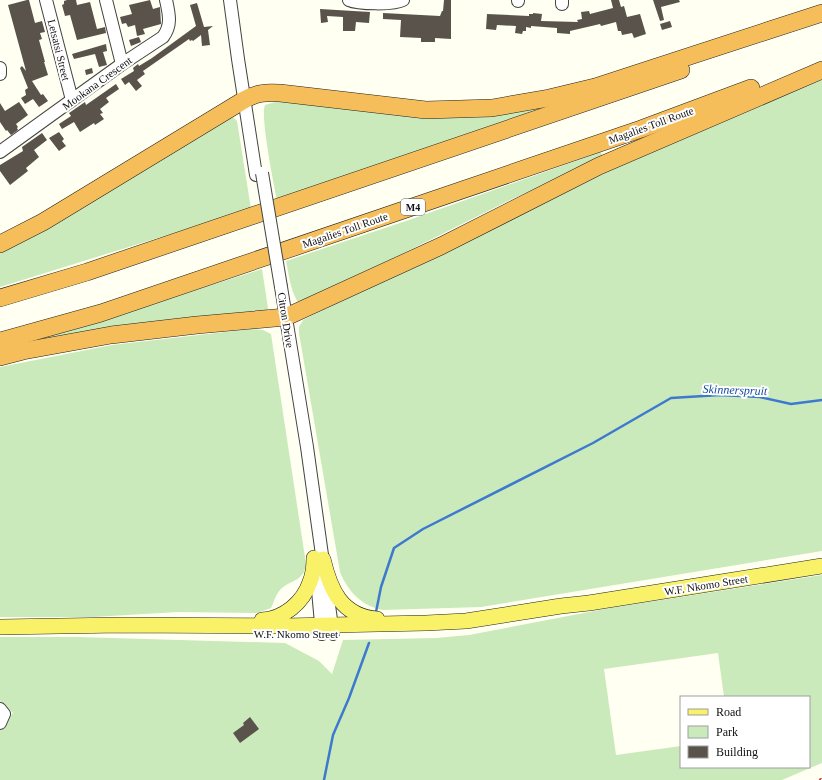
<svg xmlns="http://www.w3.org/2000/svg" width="822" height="780" viewBox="0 0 822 780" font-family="'Times New Roman',serif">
  <rect width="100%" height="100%" fill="#fffff2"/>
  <!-- green -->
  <g fill="#cbeabb" fill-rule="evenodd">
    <path d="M822,77V551L481,607L383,610C362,606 348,592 340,572L299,333V327L303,320L531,205Z"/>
    <path d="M279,101L549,105L550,109L277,201C274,184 260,117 265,105Z"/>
    <polygon points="230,117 234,118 237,121 251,209 0,287 0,253"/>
    <path d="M601,152L603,158L508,201L308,301L302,303L297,301C290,288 289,275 286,261L409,220Z"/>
    <polygon points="262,269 268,308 267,310 40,342 39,339"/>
    <path d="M251,329L263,330L271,334L306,564C304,582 291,579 280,590C276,594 274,602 271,608L257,613L178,612L93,617H0V367L112,345Z"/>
    <path d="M822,575V763L782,780H0V727L13,713L0,701V637H78L285,643L319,661L332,674L343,640L436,638L469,635L610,608ZM718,653L724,697H809V767H681V746L616,755L604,669Z"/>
  </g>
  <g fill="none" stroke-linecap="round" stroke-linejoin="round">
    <!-- stream -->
    <g stroke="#3d79cf" stroke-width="2.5">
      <polyline points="376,612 381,587 394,548 423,529 593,443 671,398 720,395 760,397 791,404 822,400"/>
      <polyline points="324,780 333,735 349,698 369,643"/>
    </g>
  </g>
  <!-- building -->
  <g fill="#59534c">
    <polygon points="27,0 29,0 35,23 42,21 45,32 40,33 42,39 39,40 45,62 44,62 48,75 32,81 41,95 43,94 48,101 39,107 33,99 25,104 21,98 26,95 25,90 28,88 20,68 22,66 26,71 8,5"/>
    <polygon points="67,0 76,0 77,5 90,2 97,29 105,27 106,33 77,40 70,15 65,16 62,5 64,4 64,1"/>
    <polygon points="150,0 153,9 160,7 161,24 143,29 145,34 137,36 135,25 128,27 126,23 122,24 120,17 132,14 129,5"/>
    <polygon points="444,0 451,0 451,39 435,38 435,42 421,42 421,38 400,37 401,20 383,19 383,13 440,16 442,11 443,11"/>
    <polygon points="611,0 619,0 621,7 624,6 627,17 640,14 646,34 634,38 632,33 622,35 621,31 618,31 616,22 601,26 600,24 570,31 570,34 557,33 557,28 531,26 531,28 526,27 526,31 523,31 522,34 515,33 516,26 497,25 496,30 486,29 487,14 529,16 529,14 533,14 533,13 542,14 541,21 578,22 577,20 582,19 581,12 589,11 590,14 613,8"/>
    <polygon points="653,0 679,0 680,2 661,7 664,20 660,21"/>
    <polygon points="197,3 204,27 213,26 208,30 210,45 202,46 201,35 193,41 192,40 190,41 189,39 143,71 145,74 137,80 142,86 136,91 129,82 125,85 121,79 134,71 133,68 138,64 139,66 152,58 196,26 190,5"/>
    <polygon points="320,9 370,12 369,23 356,22 355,31 343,31 343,17 327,16 328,22 321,23"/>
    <polygon points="670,21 672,27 662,30 660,24"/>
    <polygon points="139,37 141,42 131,46 129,40"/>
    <polygon points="106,44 107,51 103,52 107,65 99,67 95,54 74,59 72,54"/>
    <polygon points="92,68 93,73 86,75 85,70"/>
    <polygon points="116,84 119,89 106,98 109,102 100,109 103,113 100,114 104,119 95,125 94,123 80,132 74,122 62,129 59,124 71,116 69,113 85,102 86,105"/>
    <polygon points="19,102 28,115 16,124 18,127 17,128 18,130 11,135 7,130 6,131 0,122 0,103 5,111"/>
    <polygon points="59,132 64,139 62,141 66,146 59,151 49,138"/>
    <polygon points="42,133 47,140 34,150 39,157 26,168 28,171 10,185 0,171 0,165 23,151 22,147"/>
    <polygon points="250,717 259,729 240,743 233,733 244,725 243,723"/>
  </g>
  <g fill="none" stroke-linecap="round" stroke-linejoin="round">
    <defs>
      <g id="minor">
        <polyline points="46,0 72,100"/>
        <polyline points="106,0 122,64"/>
        <polyline points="230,0 238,59 256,175"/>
        <path d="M349,0C358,4 394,5 403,0"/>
        <polyline points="518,1 518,0"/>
        <polyline points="562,4 562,0"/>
        <polyline points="0,68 0,74"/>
        <path d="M0,152L122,64L163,37C172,25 169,14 166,0"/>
        <polyline points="281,287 307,447 333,634"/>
        <polyline points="316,569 322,634"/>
        <polyline points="0,709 4,714 0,723"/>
      </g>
      <g id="major">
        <path d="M323,559C330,589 341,616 377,619"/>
        <path d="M262,620C283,619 303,603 310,582C313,575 314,566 314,558"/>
        <polyline points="0,627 121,625 284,626 426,623 466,621 561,606 589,603 822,566"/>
      </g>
      <g id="highway">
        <path d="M0,244L43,222L244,100C256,93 266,92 280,93L426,110L492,108L549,98L595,87L822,13"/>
        <polyline points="0,298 87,272 681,70"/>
        <polyline points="0,341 101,313 641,129 751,88"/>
        <polyline points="0,357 23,351 111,335 197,325 286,317 441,246 599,166 822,70"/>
      </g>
    </defs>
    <!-- minor casing -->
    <use href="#minor" stroke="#434343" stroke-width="14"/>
    <!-- major casing -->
    <use href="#major" stroke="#212121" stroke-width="16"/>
    <!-- highway casing -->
    <use href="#highway" stroke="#212121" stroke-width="18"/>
    <!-- minor -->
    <use href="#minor" stroke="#fff" stroke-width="12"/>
    <!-- major -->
    <use href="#major" stroke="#f9f168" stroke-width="15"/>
    <!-- highway -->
    <use href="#highway" stroke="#f5be5a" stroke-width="17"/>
    <defs>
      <polyline id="rail" points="821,780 822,780"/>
    </defs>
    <!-- rail casing -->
    <use href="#rail" stroke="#c23b25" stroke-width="4"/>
    <!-- rail -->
    <use href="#rail" stroke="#fff" stroke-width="2.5" stroke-dasharray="8" stroke-linecap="butt"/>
    <defs>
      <polyline id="minor-bridge" points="262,173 281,287"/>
    </defs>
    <!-- minor-bridge casing -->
    <use href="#minor-bridge" stroke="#434343" stroke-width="14" stroke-linecap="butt"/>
    <!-- minor-bridge -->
    <use href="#minor-bridge" stroke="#fff" stroke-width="12"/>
  </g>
  <g text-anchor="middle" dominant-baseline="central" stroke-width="4" stroke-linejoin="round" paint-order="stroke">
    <!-- shield labels -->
    <rect fill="#fff" stroke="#585858" stroke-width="1" x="401" y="199" width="24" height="16" rx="3"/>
    <g font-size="10" font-weight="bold" fill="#101010">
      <text x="413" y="207">M4</text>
    </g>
    <!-- street labels -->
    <g font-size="11" fill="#101010" stroke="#fff">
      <text transform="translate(59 50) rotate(76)">Letsatsi Street</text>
      <text transform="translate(97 83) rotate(-36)">Mookana Crescent</text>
      <text transform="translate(651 125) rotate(-20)">Magalies Toll Route</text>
      <text transform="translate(345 230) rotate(-19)">Magalies Toll Route</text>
      <text transform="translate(286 320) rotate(81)">Citron Drive</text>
      <text transform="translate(706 585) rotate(-9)">W.F. Nkomo Street</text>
      <text x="296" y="634">W.F. Nkomo Street</text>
    </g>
    <!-- water labels -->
    <g font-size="12" font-style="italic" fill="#164ca4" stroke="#fff">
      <text transform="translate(735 390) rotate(2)">Skinnerspruit</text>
    </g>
  </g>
  <!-- legend -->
  <rect x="680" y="696" width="130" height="72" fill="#ffffff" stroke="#9f9f9f"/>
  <rect x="688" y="709" width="20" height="6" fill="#f9f168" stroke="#9f9f9f"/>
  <text x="716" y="716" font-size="12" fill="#101010">Road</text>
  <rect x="688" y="726" width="20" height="12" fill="#cbeabb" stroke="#9f9f9f"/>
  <text x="716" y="736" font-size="12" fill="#101010">Park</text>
  <rect x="688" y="746" width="20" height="12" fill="#59534c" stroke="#9f9f9f"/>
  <text x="716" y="756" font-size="12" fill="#101010">Building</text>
</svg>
